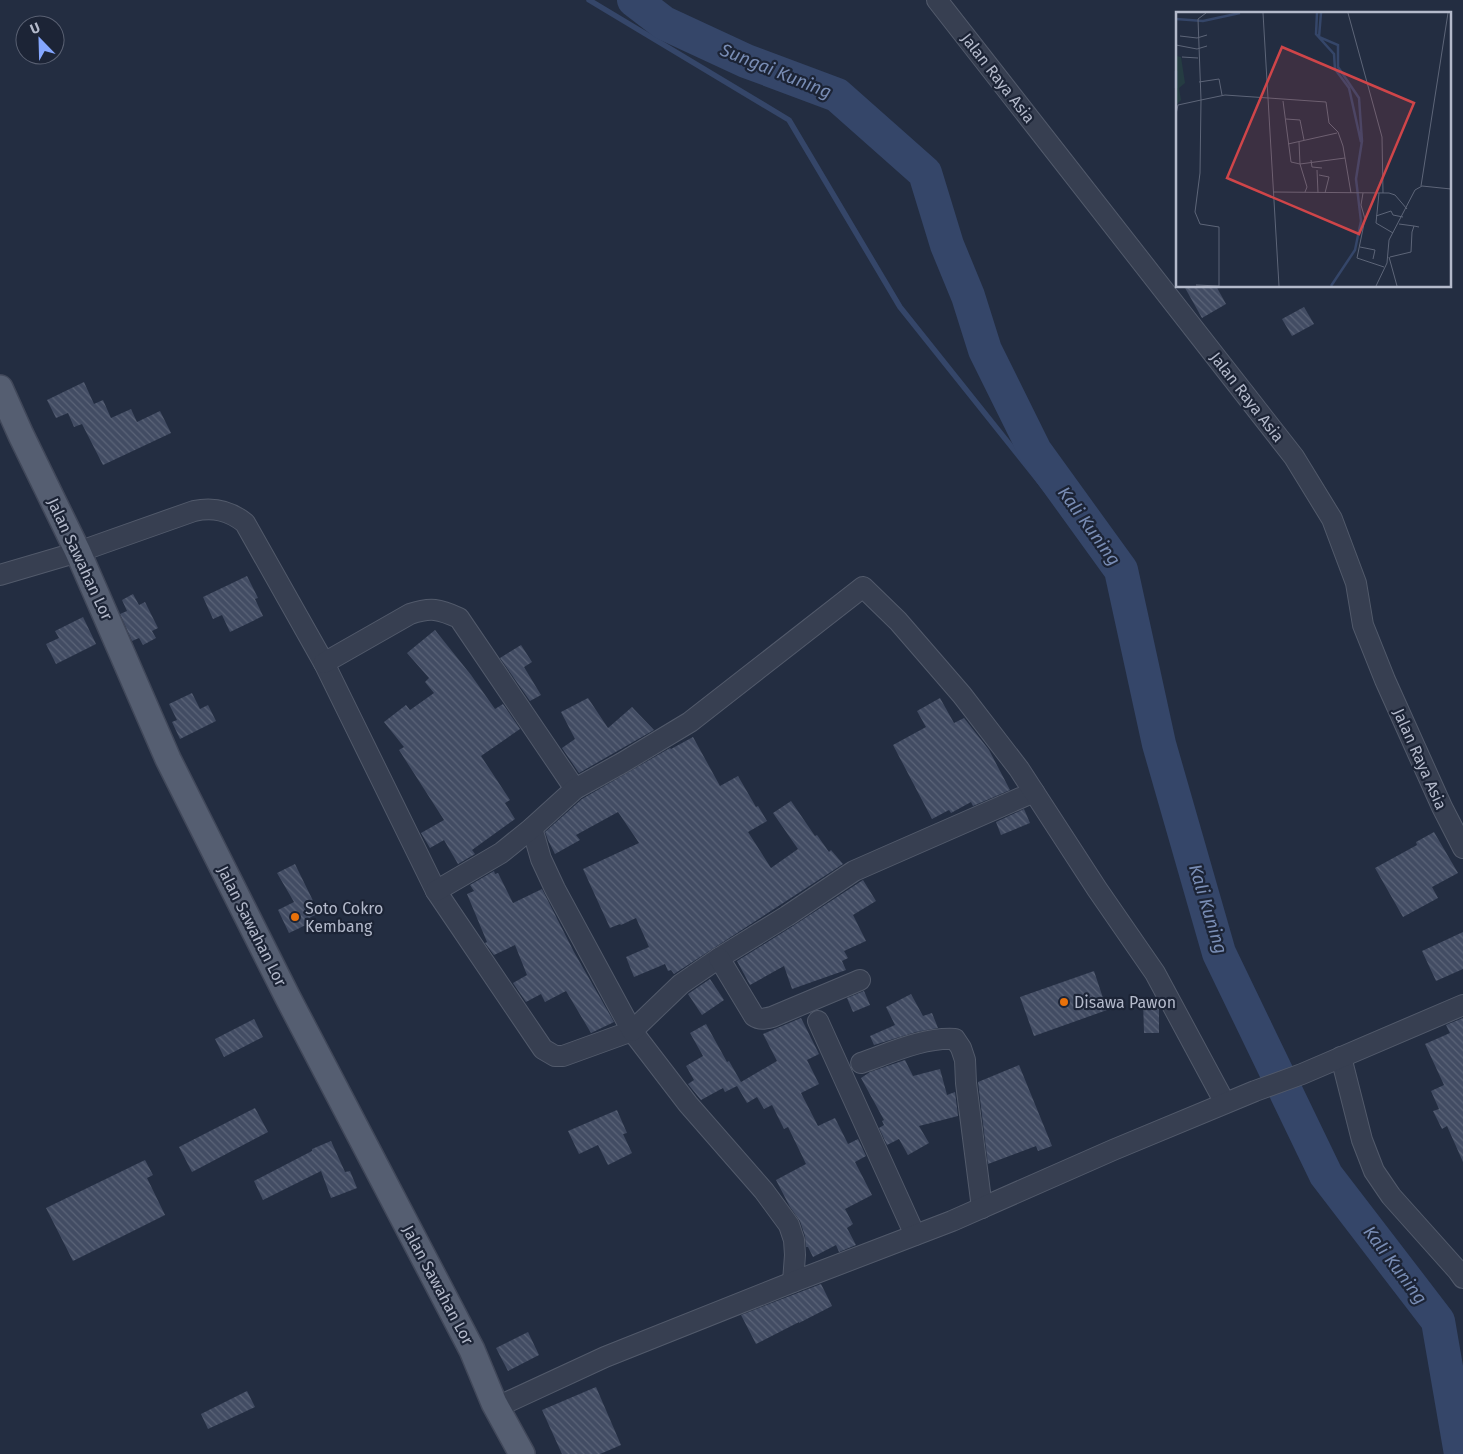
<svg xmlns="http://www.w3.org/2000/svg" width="1463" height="1454" viewBox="0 0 1463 1454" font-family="'Fira Sans',sans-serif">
  <defs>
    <pattern id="building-back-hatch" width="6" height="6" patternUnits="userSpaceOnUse" patternTransform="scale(1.25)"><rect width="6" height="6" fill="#424c63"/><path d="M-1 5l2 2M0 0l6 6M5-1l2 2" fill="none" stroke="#5b6478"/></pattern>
  </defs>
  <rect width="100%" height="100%" fill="#232d41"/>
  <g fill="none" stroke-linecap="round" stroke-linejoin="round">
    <!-- stream -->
    <polyline stroke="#354669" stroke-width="5.5" points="589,0 789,120 900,307 1113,574 1117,589"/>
    <!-- river -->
    <polyline stroke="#354669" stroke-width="34" points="634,0 664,23 746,61 837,95 925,173 947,245 968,296 985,350 1035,451 1121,570 1159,744 1219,953 1326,1175 1438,1321 1461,1454"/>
  </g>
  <!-- building -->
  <g fill="url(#building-back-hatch)">
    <polygon points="1184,286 1216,286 1226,304 1202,318"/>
    <polygon points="1304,307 1314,324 1292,336 1282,319"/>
    <polygon points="84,382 94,404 103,400 111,418 131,409 137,422 160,411 171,433 103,465 82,424 74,427 68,413 56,418 47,400"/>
    <polygon points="247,576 258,598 255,599 263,616 230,632 222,615 213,619 203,597"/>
    <polygon points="133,594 139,605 145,602 158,628 152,631 156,638 143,645 139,638 132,641 120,614 127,611 122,600"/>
    <polygon points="83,617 96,644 56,664 46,644 59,638 55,631"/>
    <polygon points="435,630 471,675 495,709 503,704 520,729 481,756 510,800 505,803 515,819 472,850 475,854 458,864 444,840 430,848 421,833 444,820 399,750 404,747 384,722 406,705 410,710 434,693 425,682 429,678 407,653"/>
    <polygon points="521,645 532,662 524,667 541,695 530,701 500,658"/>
    <polygon points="192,693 200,709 208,705 216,721 180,739 172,722 177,720 169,704"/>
    <polygon points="588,698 608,728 632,707 654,730 579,773 562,748 575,739 561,712"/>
    <polygon points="940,698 954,723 964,718 989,750 1010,790 973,806 971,802 951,813 949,810 932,819 893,745 926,727 917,711"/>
    <polygon points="693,737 720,786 738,776 756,807 758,806 767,821 748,832 771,868 798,849 773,813 791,801 815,836 817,835 829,852 831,850 843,864 674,974 671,970 668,971 665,964 634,977 626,957 649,947 636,918 621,925 620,924 610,928 583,869 639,843 618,812 576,835 580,840 555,854 548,840 545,832 582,799 670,748 671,749"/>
    <polygon points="1024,809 1030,823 1001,835 996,822"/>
    <polygon points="1434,832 1458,873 1432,887 1438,898 1403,917 1375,868 1417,845 1416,842"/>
    <polygon points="295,864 319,913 305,920 308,924 289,933 278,910 294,902 277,873"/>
    <polygon points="494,871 495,874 498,873 513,903 542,889 574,952 614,1022 591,1033 566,991 545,1002 541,994 526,1002 513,983 527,975 515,945 494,955 485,943 487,942 467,894 474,891 470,885"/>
    <polygon points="863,880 876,901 853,915 866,941 844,951 848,958 842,961 846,970 792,989 784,966 750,985 737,961 793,926"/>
    <polygon points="1463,932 1463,969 1436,981 1422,951"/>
    <polygon points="1094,971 1107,1010 1034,1036 1020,997"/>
    <polygon points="710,979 724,1000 702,1015 688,994"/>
    <polygon points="864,991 870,1005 853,1012 847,998"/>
    <polygon points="911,994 923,1016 932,1013 938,1028 916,1032 874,1045 870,1036 895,1025 886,1007"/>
    <polygon points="1143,1001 1157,1001 1159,1006 1159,1033 1144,1033"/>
    <polygon points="801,1018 819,1054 807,1060 819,1084 801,1093 818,1126 835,1118 848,1144 858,1139 866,1156 855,1162 872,1195 845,1209 853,1224 847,1228 856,1245 839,1252 836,1245 813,1257 808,1247 806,1247 805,1236 800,1221 790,1207 776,1180 806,1164 788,1127 784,1129 772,1105 764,1109 757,1097 747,1103 737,1086 725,1092 723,1088 701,1100 688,1084 694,1080 686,1066 703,1056 690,1033 706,1024 727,1062 729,1061 741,1082 777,1061 763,1034"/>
    <polygon points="1463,1018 1463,1162 1447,1126 1442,1129 1433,1111 1439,1109 1431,1091 1444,1085 1425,1044 1450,1033 1446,1025"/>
    <polygon points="254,1019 263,1037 224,1057 215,1039"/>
    <polygon points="905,1060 913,1076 940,1069 947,1095 955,1092 958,1116 919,1126 929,1143 908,1155 899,1139 887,1145 879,1128 884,1125 882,1121 884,1120 861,1078 870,1072"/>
    <polygon points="1019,1065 1052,1146 1038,1151 1036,1146 988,1164 978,1082"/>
    <polygon points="255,1108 268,1132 192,1172 179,1147"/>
    <polygon points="617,1110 627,1133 623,1134 632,1153 608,1165 598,1145 579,1154 568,1131"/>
    <polygon points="331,1141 345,1172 350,1171 357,1188 331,1198 321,1171 263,1200 254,1181 312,1151 312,1149"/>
    <polygon points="145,1160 153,1175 147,1178 165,1215 73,1261 46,1208"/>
    <polygon points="821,1284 832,1306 799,1323 799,1322 756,1344 741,1315"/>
    <polygon points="528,1332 539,1355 508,1371 496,1348"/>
    <polygon points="596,1387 621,1445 600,1454 562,1454 542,1410"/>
    <polygon points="247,1391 255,1407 208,1429 201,1414"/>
  </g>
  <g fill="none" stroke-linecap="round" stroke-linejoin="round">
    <defs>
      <g id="minor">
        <polyline points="937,0 1294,457 1332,519 1356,583 1363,625 1385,680 1442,807 1463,848"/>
        <path d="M0,575L78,552L194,511C213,507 229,510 245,523L324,663L436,891L543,1049L555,1056H563L632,1031L688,1104L764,1191L789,1225L794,1240L795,1255L793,1282"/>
        <path d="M324,663L410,614C431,607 439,609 459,618L575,789"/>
        <polyline points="532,828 541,859 555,889 632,1031 681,984 719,958 787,916 854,871 1034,792"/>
        <polyline points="436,891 501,853 532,828 575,789 622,763 690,722 863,587 898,621 962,695 1019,769 1097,889 1155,973 1225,1103"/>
        <path d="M719,958L754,1016C760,1020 764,1019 772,1017L860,980"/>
        <polyline points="818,1021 915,1235"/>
        <polyline points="1341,1057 1362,1140 1374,1171 1391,1196 1458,1271 1463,1278"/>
        <path d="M861,1063C890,1053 924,1037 955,1039L961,1048L965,1060L966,1083L982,1208"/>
        <polyline points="497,1407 605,1357 793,1282 952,1221 1113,1150 1255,1091 1302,1074 1463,1005"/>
      </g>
      <polyline id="major" points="0,388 21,435 78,552 168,759 288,998 472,1350 494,1403 522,1454"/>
    </defs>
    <!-- minor casing -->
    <use href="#minor" stroke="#525a6b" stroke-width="22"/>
    <!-- major casing -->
    <use href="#major" stroke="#41485a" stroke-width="28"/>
    <!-- minor -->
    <use href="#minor" stroke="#373f51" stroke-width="20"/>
    <!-- major -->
    <use href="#major" stroke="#555e71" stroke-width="25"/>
  </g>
  <!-- markers -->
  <g fill="#e8710a" stroke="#1c2436" stroke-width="2">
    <circle cx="295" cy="917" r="5"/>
    <circle cx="1064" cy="1002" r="5"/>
  </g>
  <g text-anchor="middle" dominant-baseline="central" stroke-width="4.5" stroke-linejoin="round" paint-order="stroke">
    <!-- street labels -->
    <g font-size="16" fill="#b4bacb" stroke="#1c2436">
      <text transform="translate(998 78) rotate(52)">Jalan Raya Asia</text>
      <text transform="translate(1247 397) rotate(52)">Jalan Raya Asia</text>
      <text transform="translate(80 559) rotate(65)">Jalan Sawahan Lor</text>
      <text transform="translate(1420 759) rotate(66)">Jalan Raya Asia</text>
      <text transform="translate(252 926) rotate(63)">Jalan Sawahan Lor</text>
      <text transform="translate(438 1285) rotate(62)">Jalan Sawahan Lor</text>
    </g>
    <!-- poi labels -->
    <g font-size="16" fill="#b4bacb" stroke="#1c2436" text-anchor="start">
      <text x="305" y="908">Soto Cokro<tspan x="305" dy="18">Kembang</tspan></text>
      <text x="1074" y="1002">Disawa Pawon</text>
    </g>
    <!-- water labels -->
    <g font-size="18" font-style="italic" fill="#798db5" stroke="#1c2436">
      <text transform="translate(776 71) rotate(22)">Sungai Kuning</text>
      <text transform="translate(1089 526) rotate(54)">Kali Kuning</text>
      <text transform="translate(1208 909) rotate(73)">Kali Kuning</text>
      <text transform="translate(1395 1265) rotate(53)">Kali Kuning</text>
    </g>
  </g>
  <!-- overview -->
  <g transform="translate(1176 12)">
    <rect width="275" height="275" fill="#232d41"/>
    <path d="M0,44L5,45L9,71L3,76L5,88L0,93Z" fill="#253c42"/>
    <path fill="none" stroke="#354669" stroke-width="2.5" d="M141,1L140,22L158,42L159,57L173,76L185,130M145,1L143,25L162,33V55L183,86L186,129L180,167L185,209L179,238L155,274M0,7L27,9L64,1M0,59V76"/>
    <path fill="none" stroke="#5d6578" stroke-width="1" d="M30,1L22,7L25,88L49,83L150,90L153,111L162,120L167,134L175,181M87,1L103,274M172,1L206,125L207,181M4,24L21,26L31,23M0,33L21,37L31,34M6,45L22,46M23,70L43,67L46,83M107,89L115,150L124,152L131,175L129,180M0,102L2,93L25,88L24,161L19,200L24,212L43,215V274M110,107L124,108L128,128M123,130L124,152L169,146M112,132L161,121M135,148L136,155L146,156M141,158L142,181M143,163L153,165L149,181M245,174L272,1M97,180L213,181L219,183L231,197M187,181L185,193L189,207L181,246L208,255M203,181L200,211L217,221M200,204L215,199L217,203L227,205M223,212L238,214M184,235L199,238L197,247M213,245L221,274M214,245L235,240L236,220L238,214L243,215M20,273L43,274M200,274L211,251L213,228L239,178L246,174L275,177"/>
    <path fill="#cf4549" fill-opacity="0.15" stroke="#cf4549" stroke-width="2.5" d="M106,35L238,91L183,222L51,166Z"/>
    <rect width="275" height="275" fill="none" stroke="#b4bacb" stroke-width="2.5"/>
  </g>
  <!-- north arrow -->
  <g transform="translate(40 40) rotate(337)"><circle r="24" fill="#1c2436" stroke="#596072"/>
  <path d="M0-4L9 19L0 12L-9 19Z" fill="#85a7ff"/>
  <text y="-8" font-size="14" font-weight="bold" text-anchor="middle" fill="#b4bacb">U</text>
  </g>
</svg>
